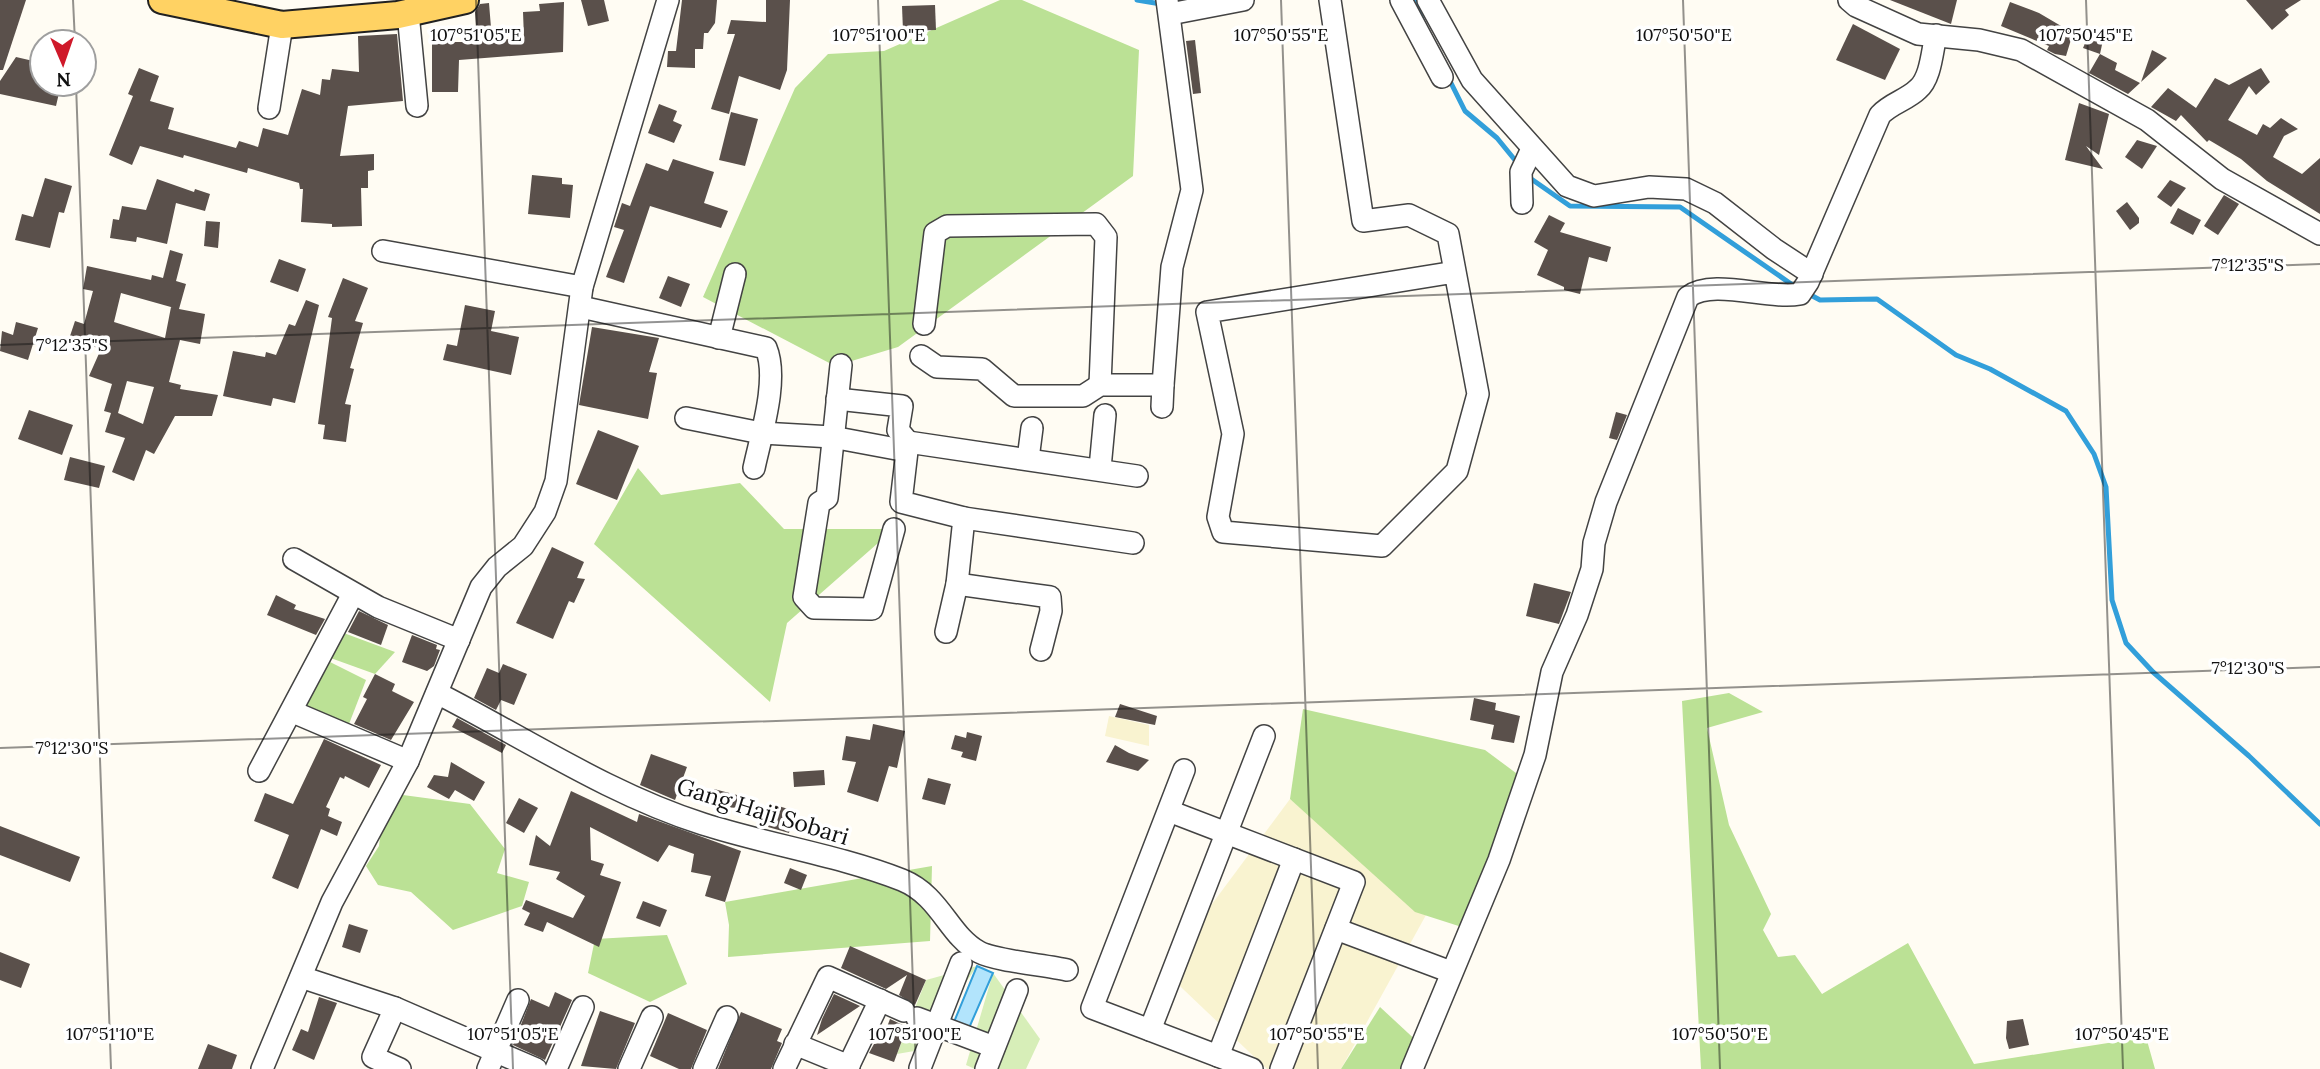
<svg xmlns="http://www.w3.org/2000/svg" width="2320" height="1069" viewBox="0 0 2320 1069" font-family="Lora,serif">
  <rect width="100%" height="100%" fill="#fffcf3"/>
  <!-- farmland -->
  <g fill="#f9f3d0">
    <polygon points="1109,716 1149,725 1149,746 1105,736"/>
    <polygon points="1290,799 1426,915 1341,1069 1267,1069 1163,970"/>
  </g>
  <!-- green -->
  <g fill="#d7eeb8">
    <polygon points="977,966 920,1050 897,1054 926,980"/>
    <polygon points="993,973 1040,1039 1026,1069 975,1069 966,1065"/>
  </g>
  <!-- forest -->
  <g fill="#bbe195">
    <polygon points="1000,0 1022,0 1139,50 1133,176 898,347 835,366 703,297 795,88 828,54 884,51"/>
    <polygon points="638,468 661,495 740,483 784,529 894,529 787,623 770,702 594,544"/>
    <polygon points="341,632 395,652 375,674 325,656"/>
    <polygon points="324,659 366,680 349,724 306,707"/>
    <polygon points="1729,693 1763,712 1707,728 1729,825 1771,914 1763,930 1778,957 1795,955 1822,994 1908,943 1974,1064 2146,1037 2155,1069 1701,1069 1682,701"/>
    <polygon points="1303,709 1485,750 1524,779 1468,929 1415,912 1290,799"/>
    <polygon points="403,795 470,804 505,849 497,873 529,882 522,906 453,930 411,892 378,885 366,866 379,846 382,820"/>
    <polygon points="932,866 930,941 728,957 729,925 725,902"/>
    <polygon points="667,935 687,984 650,1002 588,973 595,939"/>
    <polygon points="1380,1007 1421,1045 1412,1069 1341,1069"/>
  </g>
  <!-- water -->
  <polygon fill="#b2e4fc" stroke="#329fda" stroke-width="2" points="977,966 993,973 969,1028 954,1022"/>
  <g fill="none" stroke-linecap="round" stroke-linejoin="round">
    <!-- stream -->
    <g stroke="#329fda" stroke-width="5">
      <polyline points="1137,0 1161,4"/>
      <polyline points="1415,0 1423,22"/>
      <polyline points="1449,79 1465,111 1497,138 1519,165"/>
      <polyline points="1527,176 1570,206 1680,207 1794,286"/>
      <polyline points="1805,292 1820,300 1877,299 1956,355 1990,369 2066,411 2094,454 2106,487 2112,600 2126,643 2153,672 2249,756 2320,824"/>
    </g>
  </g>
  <!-- building -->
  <g fill="#5a504b" fill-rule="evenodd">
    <polygon points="0,0 26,0 3,70 0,70"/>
    <polygon points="581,0 604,0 609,21 588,26"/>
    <polygon points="682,0 717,0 715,23 708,33 704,33 703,49 695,49 695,68 667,67 668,51 676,51"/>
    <polygon points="766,0 790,0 787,70 780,90 739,76 729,114 711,109 735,34 727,34 731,20 766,22"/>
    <polygon points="1890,0 1957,0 1951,24"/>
    <polygon points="2246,0 2301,0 2285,10 2289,15 2272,30"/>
    <polygon points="564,2 563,52 459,60 458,92 432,92 432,42 477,42 475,12 480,4 489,3 492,40 524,38 523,12 540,11 539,4"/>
    <polygon points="2010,2 2039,13 2073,33 2066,56 2055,54 2047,50 2049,46 2001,26"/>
    <polygon points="935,5 936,30 903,31 902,6"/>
    <polygon points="1853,24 1900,49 1885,80 1836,60"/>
    <polygon points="397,34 403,101 348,106 340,156 374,154 374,170 368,171 368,188 361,188 362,226 332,227 332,224 301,222 303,189 300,189 299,183 248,168 247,173 184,155 183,158 140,146 132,165 109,155 133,96 128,94 139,68 159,76 150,101 174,108 168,129 236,148 239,141 258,147 263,128 288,135 302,89 320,95 322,79 330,80 332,69 359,72 358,36"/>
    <polygon points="2089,34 2103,40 2100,54 2083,48"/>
    <polygon points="1195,40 1201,93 1193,94 1186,41"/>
    <polygon points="2152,50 2167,58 2141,82"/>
    <polygon points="2100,54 2117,63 2115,70 2140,83 2128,94 2089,73"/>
    <polygon points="16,57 42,63 42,89 59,93 56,106 0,94 0,81"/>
    <polygon points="2261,68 2270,82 2256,95 2249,86 2228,120 2257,135 2263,124 2270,128 2281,118 2298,129 2284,136 2273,157 2302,174 2320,158 2320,214 2267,181 2241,159 2209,140 2207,142 2181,115 2176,121 2151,107 2168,88 2196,108 2215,78 2229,85"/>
    <polygon points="2079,103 2109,114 2099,155 2086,146 2103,169 2065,160"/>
    <polygon points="659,104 677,111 673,121 682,125 674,143 648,133"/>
    <polygon points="731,112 758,119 745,166 719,160"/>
    <polygon points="2137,140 2157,146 2142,169 2125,157"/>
    <polygon points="673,159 714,172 704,203 728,211 721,228 650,206 624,283 606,277 624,230 614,227 622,203 630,206 646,163 668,171"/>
    <polygon points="532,175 562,178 562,184 573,185 570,218 528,214"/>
    <polygon points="45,178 72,186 64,213 59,212 50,248 15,240 22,214 33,217"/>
    <polygon points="157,179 194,192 195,189 210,194 205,211 176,203 167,244 137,237 136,242 110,238 113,219 119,220 122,206 146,210"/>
    <polygon points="2170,180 2186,188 2171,207 2157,197"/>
    <polygon points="2224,195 2239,204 2218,235 2204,226"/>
    <polygon points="2127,202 2139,218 2139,223 2130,230 2116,211"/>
    <polygon points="2178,208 2201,220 2193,235 2170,223"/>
    <polygon points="1549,215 1565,223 1560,232 1611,247 1607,262 1589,257 1580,294 1564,290 1564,287 1537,275 1548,250 1534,242"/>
    <polygon points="206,221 220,222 218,248 204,246"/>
    <path d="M170,250L183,254L176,281L186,284L179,309L205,314L200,344L180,340L169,382L181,385L180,389L218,395L212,416H175L154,454L146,450L134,481L112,472L125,438L105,432L111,413L104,411L112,384L89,376L101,349L69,339L75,321L84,324L93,291L83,289L87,266L151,280L152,275L163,278ZM121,293L178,309L171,307L165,338L114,322ZM127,381L154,387L143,424L118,413Z"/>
    <polygon points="279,259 306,269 298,292 270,282"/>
    <polygon points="668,276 690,284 681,307 659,298"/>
    <polygon points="343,278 368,288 355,321 363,323 350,368 354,369 345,404 351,405 346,442 323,439 325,425 318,424 332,318 328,317"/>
    <polygon points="306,300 319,305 295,403 273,398 271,406 223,396 233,351 265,357 266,352 276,355 289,324 295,326"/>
    <polygon points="465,305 495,311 491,331 519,337 511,375 443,360 447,344 457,346"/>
    <polygon points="16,322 38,328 28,360 0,351 2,331 13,335"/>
    <polygon points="592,327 659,338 649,372 657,373 648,419 579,405"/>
    <polygon points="29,410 73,425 62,455 18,439"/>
    <polygon points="1616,412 1627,415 1617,440 1609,438"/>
    <polygon points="598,430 639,446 617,500 576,484"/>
    <polygon points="70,457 105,466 99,488 64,480"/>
    <polygon points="552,547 584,562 577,578 585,579 574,603 569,601 553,639 516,623"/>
    <polygon points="1534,583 1571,592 1559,624 1526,616"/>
    <polygon points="276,595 296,605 294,609 325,619 316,635 267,615"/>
    <polygon points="359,611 388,625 381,645 348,632"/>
    <polygon points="412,635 437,645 436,649 440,650 434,666 427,671 402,662"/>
    <polygon points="503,664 527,674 514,705 501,700 496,710 474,698 487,668 499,673"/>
    <polygon points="375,674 395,684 392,691 414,702 391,740 354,724 367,699 363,697"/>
    <polygon points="1474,698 1496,703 1495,710 1520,716 1514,743 1491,739 1494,725 1470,720"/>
    <polygon points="1120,704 1157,716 1155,725 1115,717"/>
    <polygon points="457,718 506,745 502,753 452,727"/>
    <polygon points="873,724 905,731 897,768 889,766 878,802 847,792 856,762 842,760 846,736 870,740"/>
    <polygon points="967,732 982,736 976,761 961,757 963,752 951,749 955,735 966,738"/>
    <polygon points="324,739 381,765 369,788 345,776 344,779 340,777 326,807 330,809 328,816 342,822 337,836 321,829 298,889 272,878 289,835 254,821 265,793 293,804"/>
    <polygon points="1115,745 1129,753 1149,760 1138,771 1106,762"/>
    <polygon points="651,754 687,767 675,800 640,785"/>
    <polygon points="451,762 485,782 474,801 455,790 449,799 427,787 434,775 448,777"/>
    <polygon points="824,770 825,785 794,787 793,772"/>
    <polygon points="928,778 951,784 945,805 922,799"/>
    <polygon points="714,789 737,795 737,808 713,806"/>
    <polygon points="571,791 637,822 639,814 741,851 725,902 705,896 711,876 691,872 694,854 669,845 658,862 590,827 591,860 604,864 600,875 621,882 599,947 547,922 543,932 524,925 530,913 522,909 526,900 573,918 585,896 556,879 560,872 529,865 536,835 550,846"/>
    <polygon points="519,798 538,808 524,833 506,823"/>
    <polygon points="775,805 795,811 789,833 768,827"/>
    <polygon points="0,826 80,857 70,882 0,855"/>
    <polygon points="790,868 807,875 801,890 784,883"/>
    <polygon points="643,901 667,910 660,927 636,918"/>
    <polygon points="349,924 368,930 360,953 342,947"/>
    <polygon points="850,946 926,980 915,1005 899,995 907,975 886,989 841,968"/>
    <polygon points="0,952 30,964 21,988 0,980"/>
    <polygon points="555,992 572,1000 545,1060 513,1045 531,999 549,1007"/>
    <polygon points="834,994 860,1006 817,1035 822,1019"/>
    <polygon points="319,997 337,1003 314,1060 292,1050 301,1029 308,1032"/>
    <polygon points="600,1011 635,1023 616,1069 581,1066"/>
    <polygon points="741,1012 782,1029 777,1041 782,1043 771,1069 718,1069"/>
    <polygon points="668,1013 707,1030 691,1069 679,1069 650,1056"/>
    <polygon points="890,1019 907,1027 894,1062 869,1053 874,1044 881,1043"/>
    <polygon points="2023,1019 2029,1045 2009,1049 2006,1038 2007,1021"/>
    <polygon points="208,1044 237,1055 232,1069 198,1069"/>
  </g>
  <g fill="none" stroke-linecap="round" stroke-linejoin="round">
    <defs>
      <g id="minor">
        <polyline points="1330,0 1363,221 1409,215 1448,234 1478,394 1457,471 1382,546 1223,532 1218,517 1233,434 1207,312 1455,272"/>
        <polyline points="1401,0 1442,77"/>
        <polyline points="1428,0 1472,80 1567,186 1594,196 1649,187 1686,189 1715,203 1774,249 1812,274"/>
        <polyline points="1849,0 1856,6 1918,34 1979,40 2021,50 2147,120 2222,179 2320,234"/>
        <polyline points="408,13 417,106"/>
        <polyline points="1170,14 1243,0"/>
        <polyline points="269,108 282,25"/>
        <polyline points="1522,203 1521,172 1532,149"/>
        <polyline points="383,251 582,287"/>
        <path d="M581,307L766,348C779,379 761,435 754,468"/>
        <polyline points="924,324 935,233 947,226 1096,224 1106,237 1100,385"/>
        <polyline points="719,338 735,274"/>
        <polyline points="921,356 937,367 982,369 1014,396 1083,396 1100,385 1163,385 1172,267 1192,190 1167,0"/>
        <polyline points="841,365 827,498 819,503 804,597 814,608 872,609 894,529"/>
        <polyline points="837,399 902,406 898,430 908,442 907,451"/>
        <polyline points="1162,407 1163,385"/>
        <polyline points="686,418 761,433 832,437 907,451 901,502 964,518 1133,543"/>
        <polyline points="908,442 1137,476"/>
        <polyline points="1028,459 1032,428"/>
        <polyline points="1100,468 1105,415"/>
        <polyline points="294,559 378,607 459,640"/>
        <polyline points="957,584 1050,597 1051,611 1041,650"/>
        <polyline points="946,632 957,584 964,518"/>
        <path d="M437,693C525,738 609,794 703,824C769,845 838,855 902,880C941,896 948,935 979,952C996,961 1046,965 1067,970"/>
        <polyline points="293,712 408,761"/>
        <polyline points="1184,770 1092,1008 1252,1069"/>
        <polyline points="259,771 353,594"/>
        <polyline points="1169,811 1354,882 1281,1069"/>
        <polyline points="1336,929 1451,972"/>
        <polyline points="301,977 395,1008 536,1069"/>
        <polyline points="395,1008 373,1057 400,1069"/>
        <polyline points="917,1018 994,1047"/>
        <polyline points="1150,1030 1264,736"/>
        <polyline points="795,1044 849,1066"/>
        <polyline points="1218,1056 1294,859"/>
        <polyline points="920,1068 961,963"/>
        <polyline points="262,1069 332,902 408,761 481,587 497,567 523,546 545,512 556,481 582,287 668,0"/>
        <polyline points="488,1069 518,1000"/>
        <polyline points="556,1069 583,1007"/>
        <polyline points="629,1069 652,1017"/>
        <polyline points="704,1069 727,1017"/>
        <polyline points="784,1069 828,977 904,1011"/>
        <polyline points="847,1069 880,1000"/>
        <polyline points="986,1069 1017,990"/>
        <path d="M1412,1069L1499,860L1535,755L1552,672L1577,615L1592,569L1594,543L1606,502L1688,297C1713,278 1768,300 1800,294L1808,282L1880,115C1891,103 1907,100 1918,89C1931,78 1932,51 1936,35"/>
      </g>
      <polyline id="major" points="162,0 282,25 398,15 465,0"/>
    </defs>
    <!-- minor casing -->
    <use href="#minor" stroke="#434343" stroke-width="24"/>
    <!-- major casing -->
    <use href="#major" stroke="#212121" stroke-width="30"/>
    <!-- minor -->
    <use href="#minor" stroke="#fff" stroke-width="21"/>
    <!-- major -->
    <use href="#major" stroke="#ffd263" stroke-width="26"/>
  </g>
  <!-- ticks -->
  <path fill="none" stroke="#101010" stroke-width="2" stroke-opacity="0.45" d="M73,0L75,42M476,0L513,1069M878,0L916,1069M1281,0L1318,1069M1683,0L1720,1069M2086,0L2123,1069M76,84L111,1069M0,345L2320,264M0,748L2320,667"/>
  <g text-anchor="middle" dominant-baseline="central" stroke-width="7" stroke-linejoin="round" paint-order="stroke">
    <!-- street labels -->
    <g font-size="23" fill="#101010" stroke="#fff">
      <text transform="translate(763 811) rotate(17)">Gang Haji Sobari</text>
    </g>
  </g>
  <g font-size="18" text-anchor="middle" fill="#101010" stroke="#fff" stroke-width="7" stroke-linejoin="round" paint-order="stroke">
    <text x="476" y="41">107°51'05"E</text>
    <text x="879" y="41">107°51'00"E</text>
    <text x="1281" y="41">107°50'55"E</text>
    <text x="1684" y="41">107°50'50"E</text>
    <text x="2086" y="41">107°50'45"E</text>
    <text x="2248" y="271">7°12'35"S</text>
    <text x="72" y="351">7°12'35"S</text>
    <text x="2248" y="674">7°12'30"S</text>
    <text x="72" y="754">7°12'30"S</text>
    <text x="110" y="1040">107°51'10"E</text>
    <text x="513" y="1040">107°51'05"E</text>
    <text x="915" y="1040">107°51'00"E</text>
    <text x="1317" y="1040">107°50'55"E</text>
    <text x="1720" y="1040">107°50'50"E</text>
    <text x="2122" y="1040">107°50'45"E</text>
  </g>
  <!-- north arrow -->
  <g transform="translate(63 63) rotate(178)"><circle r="33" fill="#ffffff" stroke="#9f9f9f" stroke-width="2"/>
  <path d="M0-5L12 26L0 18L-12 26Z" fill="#cf192a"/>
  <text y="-10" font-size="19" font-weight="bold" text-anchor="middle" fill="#101010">N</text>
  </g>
</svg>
